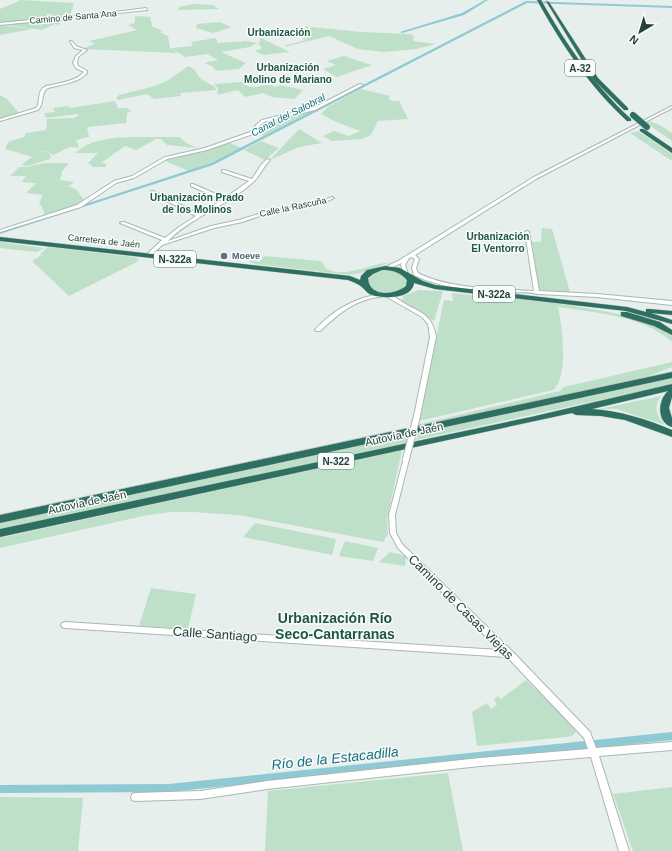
<svg xmlns="http://www.w3.org/2000/svg" width="672" height="851" viewBox="0 0 672 851" font-family="Helvetica,sans-serif">
  <rect width="100%" height="100%" fill="#e6efeb"/>
  <!-- green -->
  <g fill="#bfe0c8">
    <polygon points="21,0 74,3 70,16 73,16 60,22 60,25 55,24 42,30 0,24 0,9"/>
    <polygon points="194,4 213,5 219,9 178,10 179,7"/>
    <polygon points="135,16 150,17 152,25 151,26 163,31 160,32 168,36 170,48 178,53 82,49 95,44 89,41 137,30 128,25 135,23"/>
    <polygon points="219,22 232,27 213,33 196,28 197,24"/>
    <polygon points="0,25 33,29 0,35"/>
    <polygon points="306,26 309,27 304,42 306,40 311,27 361,32 410,34 414,36 413,41 436,44 416,49 384,52 358,49 329,36 284,47 287,45 282,46 303,41"/>
    <polygon points="259,37 290,52 263,55 255,51 262,48 258,43 261,40"/>
    <polygon points="216,38 218,43 245,41 257,43 250,47 221,52 246,63 239,69 216,71 212,66 204,63 218,60 207,54 185,57 171,48 193,46 191,42"/>
    <polygon points="344,56 372,65 339,76 338,78 323,69 336,65 327,61"/>
    <polygon points="188,66 194,69 201,79 215,87 216,90 180,93 181,96 154,99 147,94 118,100 116,98 119,95 155,86 167,81"/>
    <path d="M242,82C255,94 260,80 276,87L280,85L303,90L294,99L272,97L263,93L245,97L238,90L217,95L218,88L214,84Z"/>
    <polygon points="361,89 390,96 389,99 392,101 399,101 408,119 378,121 371,135 362,139 332,141 323,136 334,131 349,136 360,131 334,121 321,114 329,106"/>
    <polygon points="0,95 7,99 20,114 0,119"/>
    <polygon points="115,101 118,108 126,108 132,111 127,113 126,123 87,127 89,137 76,140 79,148 70,147 53,155 48,152 35,149 49,153 51,156 50,159 28,166 21,165 32,157 5,149 8,142 24,137 26,133 46,130 47,119 74,118 79,115 78,114 46,118 44,113 55,112 53,108 68,106 70,108"/>
    <polygon points="307,111 311,112 264,136 258,130 258,125 264,121"/>
    <polygon points="649,121 660,125 672,133 672,141 645,122"/>
    <polygon points="299,129 322,143 299,147 270,160"/>
    <polygon points="638,131 672,154 672,161 630,133"/>
    <path d="M152,137H180L186,143L197,148L167,145L161,139H156L136,150L125,146L101,163L107,164L105,167H93L88,163L98,153H75C95,135 126,137 152,137Z"/>
    <polygon points="261,141 279,148 265,160 244,150"/>
    <polygon points="228,142 241,148 210,163 189,171 163,160 176,156 194,154"/>
    <polygon points="45,163 69,163 62,171 60,180 74,182 69,186 77,190 84,200 90,198 83,203 45,216 42,207 39,203 43,195 26,193 36,183 22,182 26,176 10,176 19,167 27,167"/>
    <polygon points="542,228 552,229 570,292 539,290 532,242 541,242"/>
    <polygon points="0,242 44,248 37,252 0,248"/>
    <polygon points="48,247 133,257 139,259 137,262 69,296 32,261 43,254 40,254"/>
    <path d="M264,256L321,261C324,264 324,268 329,270C345,278 374,263 391,262L362,273L349,275L255,264L249,262L251,260L259,262Z"/>
    <path d="M381,270L399,272L407,278V286C394,294 379,297 367,285V277L370,274Z"/>
    <polygon points="419,290 443,291 434,321 402,301 403,296"/>
    <path d="M452,293C504,299 634,305 672,336V342C643,315 595,313 558,307C562,326 569,377 553,390L419,421L444,300L453,301Z"/>
    <polygon points="672,362 672,367 646,377 419,426 420,424 560,391 564,387"/>
    <polygon points="672,378 672,384 416,440 418,433"/>
    <path d="M661,396C653,407 656,415 665,425L616,409H599Z"/>
    <polygon points="407,435 406,443 0,530 0,522"/>
    <polygon points="402,450 387,519 388,534 383,542 238,515 193,512 170,512 143,516 0,548 0,538"/>
    <polygon points="255,523 336,539 332,555 243,537"/>
    <polygon points="345,541 378,548 373,561 339,556"/>
    <polygon points="390,552 406,556 405,566 379,562"/>
    <polygon points="151,588 196,594 188,629 139,626"/>
    <polygon points="526,680 572,723 576,732 572,736 566,737 477,746 472,712 487,703 491,709 497,705 494,699 498,696 501,699"/>
    <polygon points="448,773 463,851 265,851 268,791"/>
    <polygon points="672,787 672,851 633,851 613,794"/>
    <polygon points="0,797 83,798 78,851 0,851"/>
  </g>
  <g fill="none" stroke-linecap="round" stroke-linejoin="round">
    <!-- canal -->
    <g fill="#8ec9d4" fill-rule="evenodd">
      <polygon points="485,0 488,0 464,15 402,33 400,32 462,13"/>
      <polygon points="526,1 672,6 672,8 527,3 213,165 0,234 0,232 211,163"/>
      <polygon points="672,732 672,740 169,792 0,793 0,785 169,784"/>
    </g>
    <defs>
      <g id="minor">
        <path d="M146,8L147,10L128,12L0,25V23C49,18 97,15 146,8Z"/>
        <path d="M70,41H72L76,46L87,50L78,57L77,63L78,66L87,71V73C77,84 60,84 46,89C41,95 44,104 38,110L0,121V119L36,108C41,103 37,93 43,88C45,86 49,85 52,85C63,82 76,81 84,72L76,68L73,63L76,56L83,50L74,48Z"/>
        <polygon points="360,84 363,85 315,110 264,122 259,126 256,133 207,150 167,159 134,178 116,183 81,207 0,232 0,230 77,205 114,181 132,176 165,157 205,148 253,131 256,125 262,120 313,108"/>
        <path d="M672,106V108L536,179L415,255L419,259L416,268L418,273C448,289 500,289 534,291L525,232L527,231L529,232L539,291L597,294L672,301V305L597,297L539,294H537C528,291 516,293 506,292C476,290 442,289 414,275L412,268L415,259L411,257L409,258L405,265L408,274V275H406L404,274L401,265L402,263L387,269H385L383,268L398,261L534,177Z"/>
        <path d="M267,159L270,160C263,167 259,178 251,184C236,197 217,207 200,217C189,224 177,231 168,241L211,226L239,220L262,213L319,202L332,197L334,198L321,204L263,215L242,222L214,228L162,245L150,257H146V255L162,240L120,223L122,222H124L165,238L179,227L196,216L151,193V191H153L199,214L222,200L191,186V184H193L225,198L249,181L222,172V170H224L252,179L261,165Z"/>
        <path d="M382,294H384V296C377,297 371,298 365,300C347,306 333,319 320,331H316L315,330C333,310 356,297 382,294Z"/>
        <path d="M387,295L393,296C398,299 403,303 409,306C425,314 433,318 436,337L420,416L417,418L414,416L430,337L428,324L422,317L387,297Z"/>
        <polygon points="404,457 408,457 409,459 395,515 396,533 402,544 512,651 590,732 596,748 672,742 672,750 599,756 629,851 619,851 591,757 480,766 267,789 200,799 135,801 132,800 131,797 132,794 135,793 200,791 267,781 480,758 588,749 584,738 507,657 65,628 62,627 61,625 62,623 65,622 499,650 398,548 390,533 389,515"/>
      </g>
      <g id="highway">
        <path d="M537,0H541C566,44 593,84 631,119V121H627C589,86 562,45 537,0Z"/>
        <polygon points="546,1 549,2 598,78 628,108 628,110 624,110 594,80"/>
        <polygon points="640,129 644,129 672,148 672,153 640,131"/>
        <path d="M0,237L350,276L360,280L361,276L367,270L385,266L400,268L423,281L435,285L627,307L646,312V309H649L672,311V315L651,313L672,320V324L626,311L435,289L414,283C412,299 384,299 372,295C368,294 366,291 363,288C359,284 353,282 348,280L0,241ZM382,270C392,270 400,272 407,280L406,286C395,295 369,298 368,278L373,274Z"/>
        <polygon points="621,312 627,312 660,322 672,330 672,335 654,326 621,316"/>
        <polygon points="672,372 672,378 0,523 0,515"/>
        <path d="M672,384V397L669,408L672,418V427C657,423 657,401 668,391L592,409C620,411 646,419 672,430V437L625,420L601,416L576,415L572,413L0,537V529L531,417Z"/>
      </g>
    </defs>
    <!-- minor casing -->
    <use href="#minor" stroke="#a8b8b2" stroke-width="2"/>
    <!-- highway casing -->
    <use href="#highway" stroke="#c2cac8" stroke-width="1"/>
    <!-- minor -->
    <use href="#minor" fill="#fff" fill-rule="evenodd"/>
    <!-- highway -->
    <use href="#highway" fill="#2f6f62" fill-rule="evenodd"/>
    <defs>
      <polyline id="minor-bridge" points="406,459 417,416"/>
      <polyline id="highway-bridge" points="633,115 647,127"/>
    </defs>
    <!-- minor-bridge casing -->
    <use href="#minor-bridge" stroke="#a8b8b2" stroke-width="8" stroke-linecap="butt"/>
    <!-- highway-bridge casing -->
    <use href="#highway-bridge" stroke="#c2cac8" stroke-width="7" stroke-linecap="butt"/>
    <!-- minor-bridge -->
    <use href="#minor-bridge" stroke="#fff" stroke-width="6"/>
    <!-- highway-bridge -->
    <use href="#highway-bridge" stroke="#2f6f62" stroke-width="6"/>
  </g>
  <!-- markers -->
  <circle fill="#5c6f8a" stroke="#f7fbf9" stroke-width="1.5" cx="224" cy="256" r="4"/>
  <g text-anchor="middle" dominant-baseline="central" stroke-width="3" stroke-linejoin="round" paint-order="stroke">
    <!-- far-street labels -->
    <g font-size="9" fill="#24423a" stroke="#f7fbf9">
      <text transform="translate(73 17) rotate(-5)">Camino de Santa Ana</text>
      <text transform="translate(293 207) rotate(-12)">Calle la Rascuña</text>
      <text transform="translate(104 241) rotate(6)">Carretera de Jaén</text>
    </g>
    <!-- far-service labels -->
    <g font-size="9" font-weight="bold" fill="#4e5e75" stroke="#f7fbf9" text-anchor="start">
      <text x="232" y="256">Moeve</text>
    </g>
    <!-- far-neighbourhood labels -->
    <g font-size="10" font-weight="bold" fill="#1f5548" stroke="#f7fbf9">
      <text x="279" y="32">Urbanización</text>
      <text x="288" y="67">Urbanización<tspan x="288" dy="12">Molino de Mariano</tspan></text>
      <text x="197" y="197">Urbanización Prado<tspan x="197" dy="12">de los Molinos</tspan></text>
      <text x="498" y="236">Urbanización<tspan x="498" dy="12">El Ventorro</tspan></text>
    </g>
    <!-- shield labels -->
    <g fill="#f7fbf9" stroke="#637a73" stroke-width="1">
      <rect x="565" y="60" width="30" height="16" rx="3"/>
      <rect x="154" y="251" width="42" height="16" rx="3"/>
      <rect x="473" y="286" width="42" height="16" rx="3"/>
      <rect x="318" y="453" width="36" height="16" rx="3"/>
    </g>
    <g font-size="10" font-weight="bold" fill="#24423a">
      <text x="580" y="68">A-32</text>
      <text x="175" y="259">N-322a</text>
      <text x="494" y="294">N-322a</text>
      <text x="336" y="461">N-322</text>
    </g>
    <!-- far-water labels -->
    <g font-size="10" font-style="italic" fill="#1c6f80" stroke="#f7fbf9">
      <text transform="translate(288 115) rotate(-27)">Canal del Salobral</text>
    </g>
    <!-- street labels -->
    <g font-size="11" fill="#24423a" stroke="#f7fbf9">
      <text transform="translate(404 434) rotate(-12)">Autovía de Jaén</text>
      <text transform="translate(87 502) rotate(-12)">Autovía de Jaén</text>
    </g>
    <!-- near-street labels -->
    <g font-size="13" fill="#24423a" stroke="#f7fbf9">
      <text transform="translate(461 607) rotate(45)">Camino de Casas Viejas</text>
      <text transform="translate(215 634) rotate(4)">Calle Santiago</text>
    </g>
    <!-- near-neighbourhood labels -->
    <g font-size="14" font-weight="bold" fill="#1f5548" stroke="#f7fbf9">
      <text x="335" y="618">Urbanización Río<tspan x="335" dy="16">Seco-Cantarranas</tspan></text>
    </g>
    <!-- near-water labels -->
    <g font-size="14" font-style="italic" fill="#1c6f80" stroke="#f7fbf9">
      <text transform="translate(335 758) rotate(-6)">Río de la Estacadilla</text>
    </g>
  </g>
  <!-- north arrow -->
  <g transform="translate(640 32) rotate(218)" stroke="#f7fbf9" stroke-width="3" paint-order="stroke">
  <path d="M0-3L7 15L0 10L-7 15Z" fill="#24423a"/>
  <text y="-6" font-size="11" font-weight="bold" text-anchor="middle" fill="#24423a">N</text>
  </g>
</svg>
